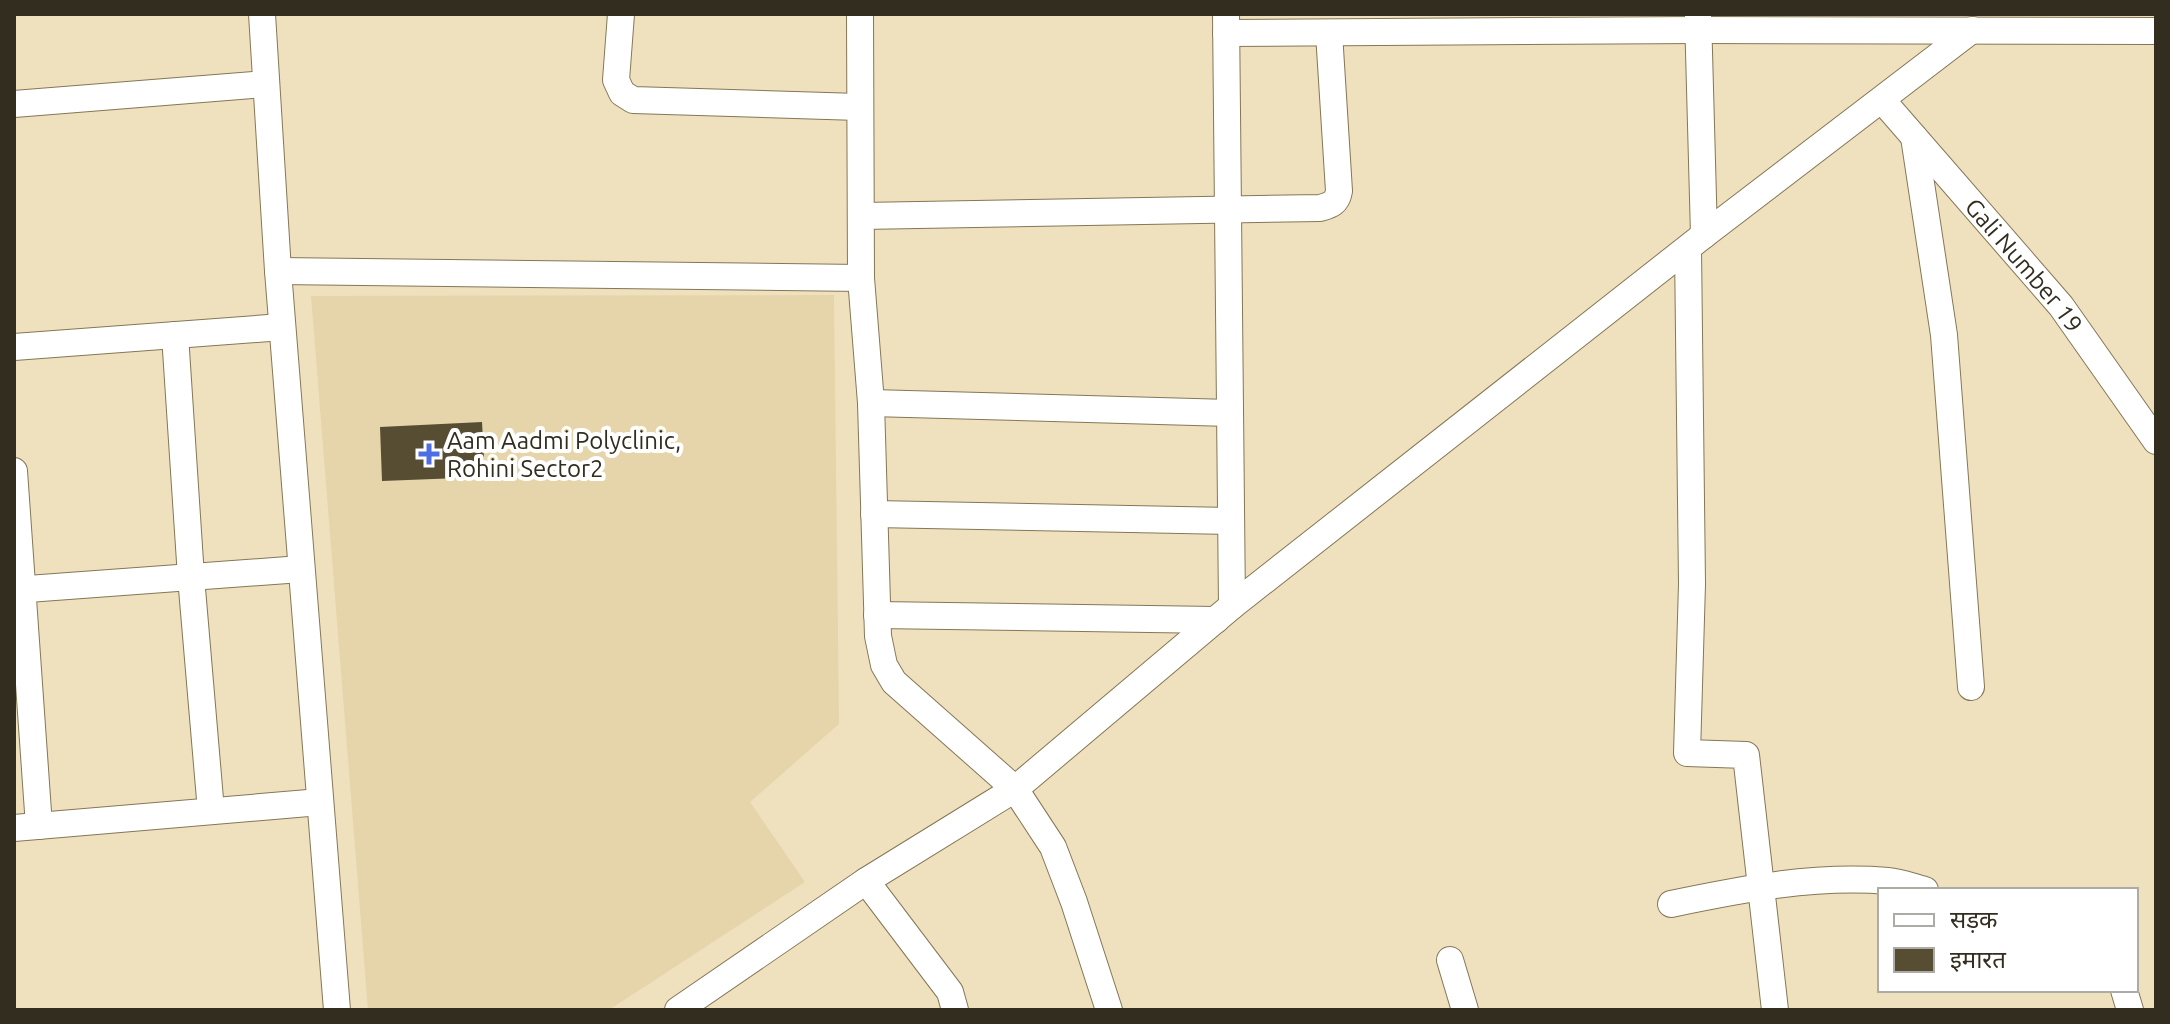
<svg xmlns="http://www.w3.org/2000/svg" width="2170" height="1024" viewBox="0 0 2170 1024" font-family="Ubuntu,'Noto Sans Devanagari',sans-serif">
  <rect width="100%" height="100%" fill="#efe1bd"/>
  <!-- built -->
  <polygon fill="#e6d5aa" points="834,295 839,724 750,802 805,882 609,1010 368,1010 311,296"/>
  <!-- building -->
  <polygon fill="#574d33" points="482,422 485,477 382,481 380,427"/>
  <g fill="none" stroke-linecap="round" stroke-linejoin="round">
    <defs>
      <g id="minor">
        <polyline points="262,14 278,271 337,1010"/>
        <polyline points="621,14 616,80 622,93 633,100 859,107"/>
        <polyline points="860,14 861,278 871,403 878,636 884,665 894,682 1015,789 1053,847 1074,902 1109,1010"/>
        <polyline points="1226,14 1232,606"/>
        <polyline points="1698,15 1704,235"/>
        <polyline points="1226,33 1699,30 2156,31"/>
        <path id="s1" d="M1882,100L2061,306L2156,441"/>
        <polyline points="14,104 266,84"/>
        <polyline points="1914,137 1944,335 1971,687"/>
        <path d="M861,216L1320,208C1331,205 1337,203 1339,191L1329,33"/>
        <polyline points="1688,249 1692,584 1687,753 1746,755 1775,1010"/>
        <polyline points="278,271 861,278"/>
        <polyline points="175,335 191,577 211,811"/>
        <polyline points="14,347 282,327"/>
        <polyline points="871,403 1230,413"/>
        <polyline points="14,471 39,826"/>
        <polyline points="874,514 1231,521"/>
        <polyline points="14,590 301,569"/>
        <polyline points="877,615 1216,620"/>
        <polyline points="14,828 320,802"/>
        <polyline points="866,881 950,992 955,1010"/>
        <path d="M1671,904C1743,889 1814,875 1888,881C1900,882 1913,887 1925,890"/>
        <polyline points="1450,960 1465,1010"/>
        <polyline points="2124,990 2130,1010"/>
        <polyline points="678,1010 866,881 1015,789 1232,606 1704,235 1972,30"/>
      </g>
    </defs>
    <!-- minor casing -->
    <use href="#minor" stroke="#847757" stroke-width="28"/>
    <!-- minor -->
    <use href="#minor" stroke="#fff" stroke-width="26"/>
  </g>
  <!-- markers -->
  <path fill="#4e6fe3" stroke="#fff" stroke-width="3" d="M425 442h8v8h8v8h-8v8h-8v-8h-8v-8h8z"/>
  <g text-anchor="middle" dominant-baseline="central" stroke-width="8" stroke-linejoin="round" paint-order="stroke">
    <!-- street labels -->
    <g font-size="24" fill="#332d20" stroke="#fff">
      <text stroke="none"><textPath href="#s1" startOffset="218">Gali Number 19</textPath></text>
    </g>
    <!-- poi labels -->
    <g font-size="24" fill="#332d20" stroke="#fff" text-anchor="start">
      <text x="447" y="440">Aam Aadmi Polyclinic,<tspan x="447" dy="28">Rohini Sector2</tspan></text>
    </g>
  </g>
  <!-- border -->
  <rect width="2170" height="1024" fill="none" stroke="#332d20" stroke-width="32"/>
  <!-- legend -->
  <rect x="1878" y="888" width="260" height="104" fill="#ffffff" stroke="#adaba6" stroke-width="2"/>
  <rect x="1894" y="914" width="40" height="12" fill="#ffffff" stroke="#adaba6" stroke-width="2"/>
  <text x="1950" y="928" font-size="24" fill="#332d20">सड़क</text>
  <rect x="1894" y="948" width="40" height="24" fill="#574d33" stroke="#adaba6" stroke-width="2"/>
  <text x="1950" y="968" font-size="24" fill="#332d20">इमारत</text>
</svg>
